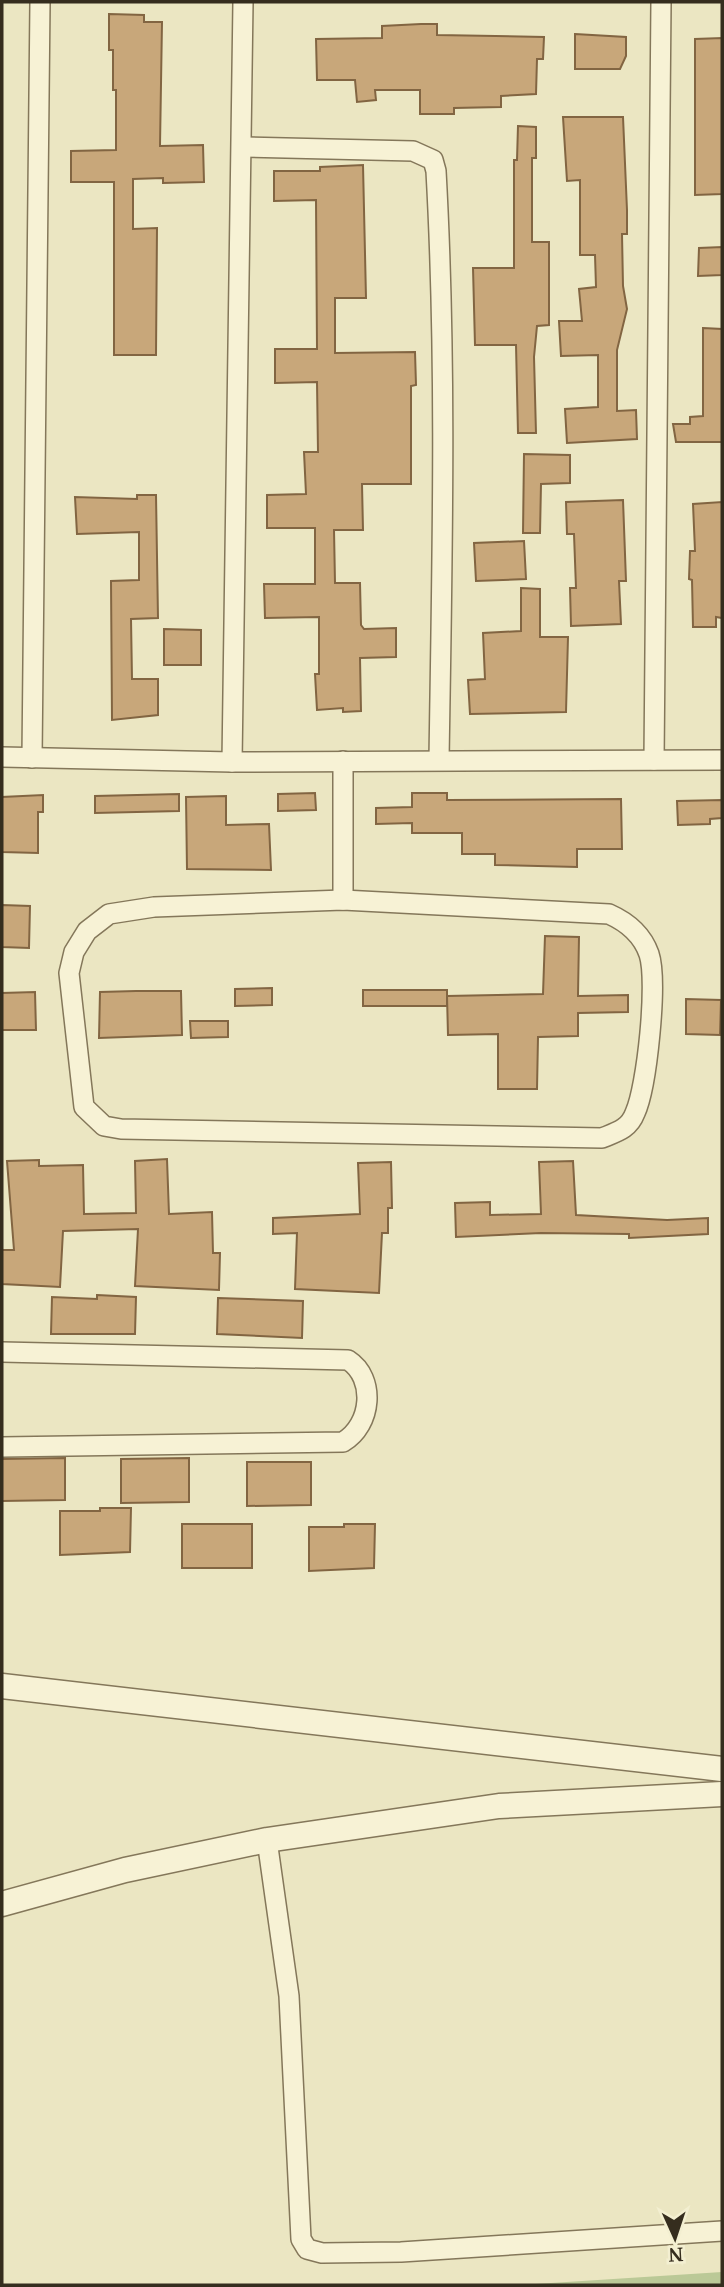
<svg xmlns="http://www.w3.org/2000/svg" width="724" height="2287" viewBox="0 0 724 2287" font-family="'Noto Serif',serif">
  <rect width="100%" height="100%" fill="#ebe6c2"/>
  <!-- green -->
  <polygon fill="#bbc997" points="722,2272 722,2285 520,2285"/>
  <!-- building -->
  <g fill="#c8a77a" stroke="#826542" stroke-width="2">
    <polygon points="109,14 144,15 144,22 162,22 160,146 203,145 204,182 163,183 163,178 133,179 133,229 157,228 156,355 114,355 114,182 71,182 71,151 116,150 116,90 113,90 113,50 109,50"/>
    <polygon points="421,24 437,24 437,35 544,37 543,59 537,59 536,94 501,96 501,107 454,108 454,114 420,114 420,90 375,90 376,100 357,102 355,80 317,80 316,39 382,38 382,26"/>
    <polygon points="575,34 626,37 626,56 620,69 575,69"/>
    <polygon points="722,38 722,194 695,195 695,39"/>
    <polygon points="563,117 623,117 627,210 627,234 622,234 623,286 627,309 617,350 617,411 636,410 637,439 567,443 565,409 598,407 598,355 561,356 559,321 582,321 579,289 596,287 595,255 580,255 580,180 567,181"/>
    <polygon points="518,126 536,127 536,158 532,158 532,242 549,242 549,325 537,326 534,357 536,433 518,433 516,345 475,345 473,268 514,268 514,160 517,160"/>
    <polygon points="363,165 366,298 335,298 335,353 415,352 416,385 411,386 411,484 362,484 363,530 334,530 335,583 360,583 361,625 364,629 396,628 396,657 360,658 361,711 343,712 343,708 317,710 315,674 319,674 319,617 265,618 264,584 315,584 315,528 267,528 267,495 306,494 304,452 318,452 317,382 275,383 275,349 317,349 316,200 274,201 274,171 320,171 320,167"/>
    <polygon points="722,247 722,275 698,276 699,248"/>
    <polygon points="703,328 722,329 722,442 676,442 673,424 690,424 690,417 703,416"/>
    <polygon points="524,454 570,455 570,483 541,484 540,533 523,533"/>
    <polygon points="137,495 156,495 158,618 131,619 132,679 158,679 158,715 112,720 111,581 139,580 139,532 77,534 75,497 137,499"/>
    <polygon points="623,500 626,581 619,581 621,624 571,626 570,588 576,588 574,534 567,534 566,502"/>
    <polygon points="722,502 722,618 716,617 716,627 693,627 692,580 689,579 690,551 695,551 693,504"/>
    <polygon points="524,541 526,579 476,581 474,543"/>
    <polygon points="521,588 540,589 540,637 568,637 566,712 470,714 468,680 485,679 483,633 521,631"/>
    <polygon points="164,629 201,630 201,665 164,665"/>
    <polygon points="315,793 316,810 278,811 278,794"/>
    <polygon points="412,793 447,793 447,800 621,799 622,849 577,849 577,867 495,865 495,854 462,854 462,833 412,833 412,823 376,824 376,808 412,807"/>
    <polygon points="179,794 179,811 95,813 95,796"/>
    <polygon points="43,795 43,812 38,812 38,853 2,852 2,797"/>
    <polygon points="226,796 226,825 269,824 271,870 187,869 186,797"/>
    <polygon points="722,800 722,818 710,819 710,824 678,825 677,801"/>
    <polygon points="2,905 30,906 29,948 2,947"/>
    <polygon points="545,936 579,937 578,996 628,995 628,1012 578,1013 578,1036 538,1037 537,1089 498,1089 498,1034 448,1035 447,996 543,994"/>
    <polygon points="272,988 272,1005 235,1006 235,989"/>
    <rect x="363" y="990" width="84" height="16"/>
    <polygon points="136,991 181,991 182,1035 99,1038 100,992"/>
    <polygon points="35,992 36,1030 2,1030 2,993"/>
    <polygon points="686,999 721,1000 720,1035 686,1034"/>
    <polygon points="190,1021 228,1021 228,1037 191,1038"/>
    <polygon points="167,1159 169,1214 212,1212 213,1253 220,1253 219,1290 135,1286 138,1229 63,1231 60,1287 2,1284 2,1250 14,1250 7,1161 39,1160 39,1166 83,1165 84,1214 136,1213 135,1161"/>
    <polygon points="573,1161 576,1215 667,1220 708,1218 708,1234 629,1238 629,1234 541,1233 456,1237 455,1203 490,1202 490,1215 541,1214 539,1162"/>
    <polygon points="391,1162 392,1208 388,1208 388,1233 382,1233 379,1293 295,1289 297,1233 273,1234 273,1218 360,1214 358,1163"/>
    <polygon points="97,1295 136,1297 135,1334 51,1334 52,1297 97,1299"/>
    <polygon points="218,1298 303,1301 302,1338 217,1334"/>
    <polygon points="65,1458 65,1500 2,1501 2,1459"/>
    <polygon points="189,1458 189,1502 121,1503 121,1459"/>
    <polygon points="247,1462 311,1462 311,1505 247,1506"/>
    <polygon points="100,1508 131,1508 130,1552 60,1555 60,1511 100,1511"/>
    <rect x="182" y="1524" width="70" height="44"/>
    <polygon points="344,1524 375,1524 374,1568 309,1571 309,1527 344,1527"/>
  </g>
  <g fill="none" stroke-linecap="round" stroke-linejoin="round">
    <defs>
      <g id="minor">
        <path d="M243,147L413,151L433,160L436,171C447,368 442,564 439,760"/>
        <polyline points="2,757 232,762 722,760"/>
        <polyline points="32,758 40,2"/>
        <polyline points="654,760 661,2"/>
        <polyline points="343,761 343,900"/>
        <polyline points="232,762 243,2"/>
        <path d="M343,900L609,914C627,922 642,934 649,954C658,981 647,1087 635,1113C629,1129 617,1132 602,1138L121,1129L104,1126L84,1107L69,973L74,952L87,931L109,914L154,907Z"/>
        <path d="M2,1352L348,1360C376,1378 372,1425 343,1442L2,1447"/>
        <polyline points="267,1840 289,1996 301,2239 307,2249 322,2253 401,2252 722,2231"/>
      </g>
      <g id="tertiary">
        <polyline points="2,1686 722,1769"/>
        <polyline points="2,1904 125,1870 267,1840 499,1806 722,1794"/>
      </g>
    </defs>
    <!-- minor casing -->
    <use href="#minor" stroke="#84775a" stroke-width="22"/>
    <!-- tertiary casing -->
    <use href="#tertiary" stroke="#84775a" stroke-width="27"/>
    <!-- minor -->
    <use href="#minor" stroke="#f7f2d5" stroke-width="19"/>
    <!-- tertiary -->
    <use href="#tertiary" stroke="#f7f2d5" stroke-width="24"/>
  </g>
  <!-- border -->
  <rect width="724" height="2287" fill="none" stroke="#352d1e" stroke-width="7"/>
  <!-- north arrow -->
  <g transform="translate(675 2238) rotate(177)" stroke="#f3efd1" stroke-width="5" paint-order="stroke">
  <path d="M0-5L12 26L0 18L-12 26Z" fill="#352d1e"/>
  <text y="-10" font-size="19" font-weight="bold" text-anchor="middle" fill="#352d1e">N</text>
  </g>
</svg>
